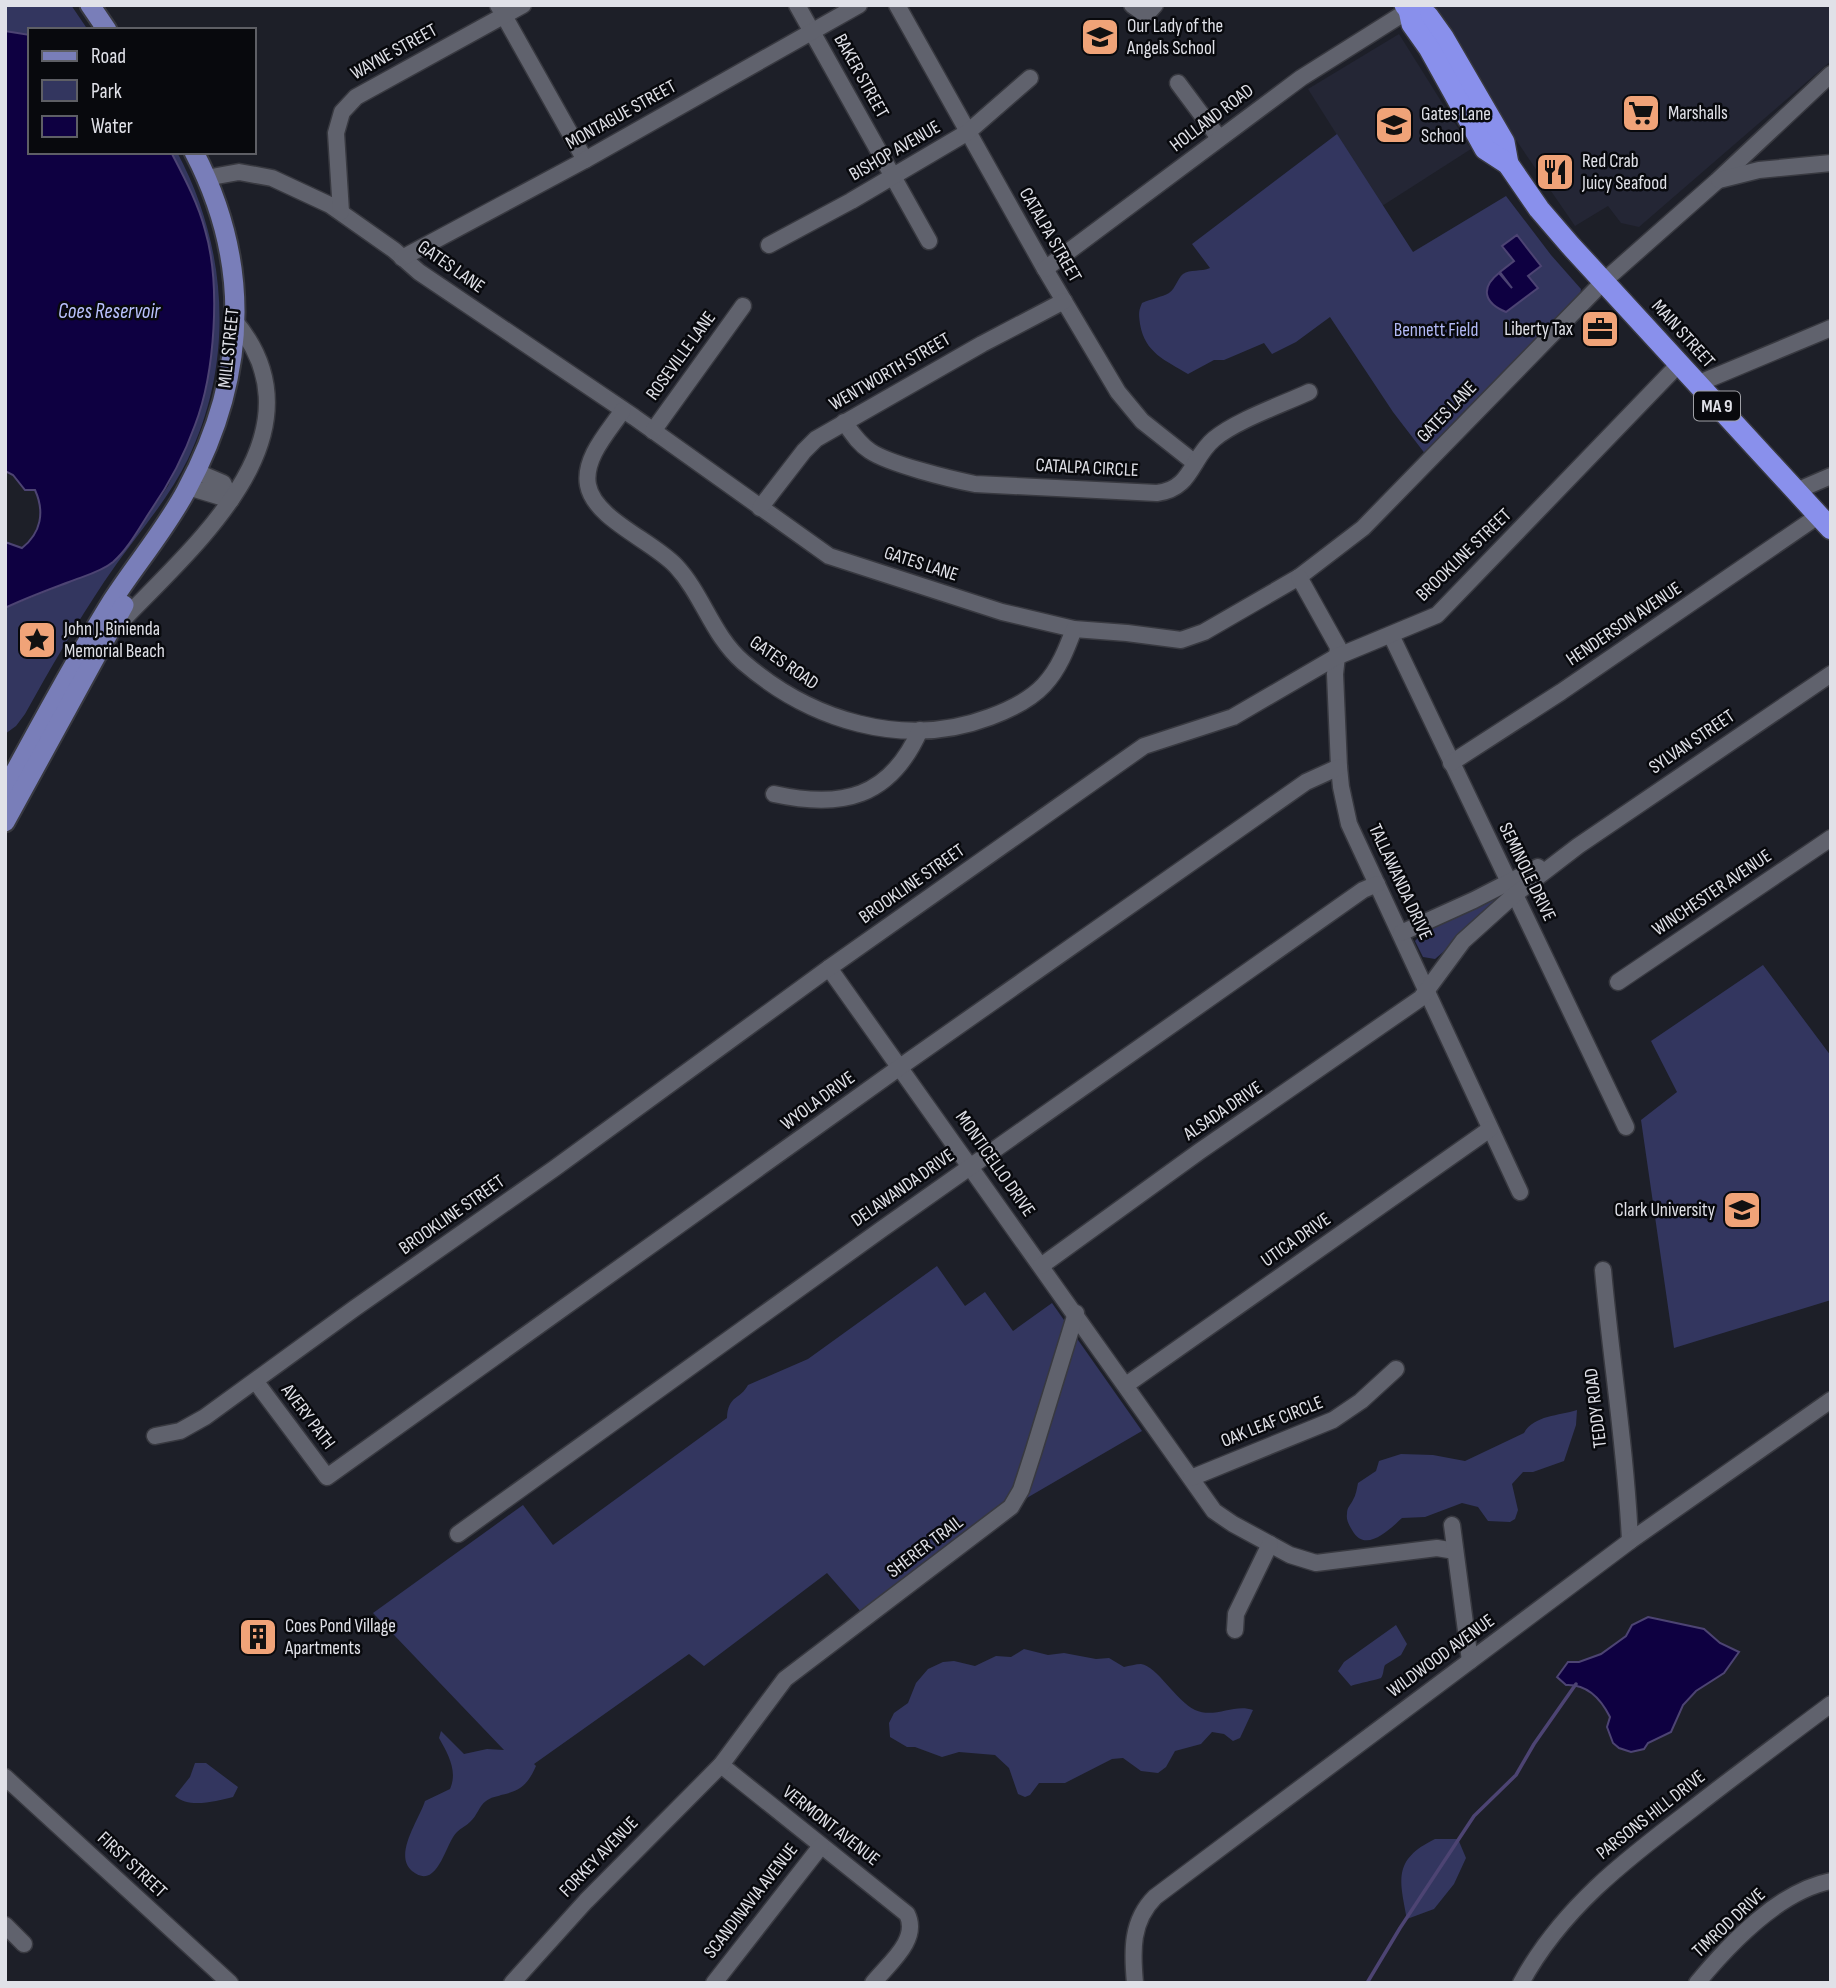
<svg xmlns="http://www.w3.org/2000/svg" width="1836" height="1988" viewBox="0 0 1836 1988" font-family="'Sofia Sans Condensed',sans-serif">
  <rect width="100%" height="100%" fill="#1d1f28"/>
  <!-- built -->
  <g fill="#242635">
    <polygon points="1432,5 1831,5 1831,61 1639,227 1621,223 1608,206 1575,226 1492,105"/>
    <polygon points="1399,34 1471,149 1382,206 1308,89"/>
  </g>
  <!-- green -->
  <g fill="#33365f">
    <polygon points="5,5 71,5 88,30 30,30 30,35 5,31"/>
    <path d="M1337,134L1413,252L1506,196L1551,255L1581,289L1580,296L1426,455L1393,412L1330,317L1296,342L1272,354L1264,343L1224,360H1214L1188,374C1165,360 1145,353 1140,324C1139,315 1138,312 1142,303C1151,299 1162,297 1169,293C1176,288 1177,279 1183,274C1190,269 1201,272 1210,268L1192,244Z"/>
    <path d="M171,152H177C228,247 235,361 188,459C166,504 132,540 104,582C76,624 50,669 25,714L16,726L5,734V608L97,571L112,563L124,550L168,486L196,423L203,396L213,327L212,261L205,230L192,196Z"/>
    <polygon points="1499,896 1498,905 1435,959 1423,957 1415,941 1426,929"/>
    <polygon points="1763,965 1831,1056 1831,1300 1674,1348 1641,1120 1677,1092 1651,1041"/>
    <path d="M937,1266L965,1306L985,1292L1013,1331L1052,1303L1142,1431L965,1534L862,1613L827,1573L704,1666L689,1654L534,1764L536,1766C528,1784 521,1791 501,1795C496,1797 491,1797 486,1801C479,1806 477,1816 470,1822C466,1826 461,1828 457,1832C445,1843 438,1892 412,1871C393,1855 419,1820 425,1801L450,1789C458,1771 448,1754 439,1738L441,1731L464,1754L487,1749L504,1750L373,1613L523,1505L553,1545L727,1418C728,1395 740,1400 748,1385L808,1359Z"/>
    <path d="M1577,1410L1576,1425L1564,1461L1533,1472H1523L1512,1484L1518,1510L1515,1519L1510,1522L1488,1521L1478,1507L1462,1503L1425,1517L1402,1518C1389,1530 1365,1554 1352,1530C1349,1525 1346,1520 1347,1514C1347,1507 1350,1506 1353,1500C1356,1495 1357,1488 1358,1483L1376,1471L1379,1461L1401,1454L1433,1455L1465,1461L1524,1433C1534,1415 1559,1416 1577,1410Z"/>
    <path d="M1396,1625L1407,1644L1401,1655L1385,1665C1383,1669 1384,1674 1381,1678C1379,1679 1356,1684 1351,1686L1338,1671L1344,1662Z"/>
    <path d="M1024,1649L1048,1655L1064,1653L1096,1659L1109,1658L1124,1667C1129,1666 1136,1664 1141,1664C1157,1666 1176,1701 1195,1710C1215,1719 1234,1703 1253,1710L1240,1738L1233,1741L1224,1734L1212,1732L1201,1744L1175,1751L1166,1767L1158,1773L1141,1771L1123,1758L1112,1759L1065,1783H1039L1030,1795L1025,1797L1018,1794L1009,1768L995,1755L959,1752L942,1757L915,1747H907L890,1737L889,1723L894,1713L908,1703L916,1683L928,1669L943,1662L954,1661L975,1666L996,1656L1011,1657Z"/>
    <path d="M195,1763H206L238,1787L233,1797C216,1801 189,1809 175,1796L190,1777Z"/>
    <path d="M1435,1839H1458L1466,1858L1454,1884L1434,1909L1407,1919C1400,1880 1392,1860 1435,1839Z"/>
  </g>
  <!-- water -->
  <g fill="#0e0041" stroke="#4d4473" stroke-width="2">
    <path d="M5,31L30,35V152H171C184,177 198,203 205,230C221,284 215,373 195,425C184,456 169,484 151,510C139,528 129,548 113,562C101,572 84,576 69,582C48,590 26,598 5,608V542L22,548C41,533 45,512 35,490H25L13,475L5,471Z"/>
    <path d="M1517,235L1541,266L1528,276L1538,288L1506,312C1484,303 1480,288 1499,273L1512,288L1500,272L1514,261L1502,246Z"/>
    <path d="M1648,1617L1704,1629L1720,1643L1739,1652L1724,1673L1696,1691L1683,1705L1671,1732L1648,1743L1644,1749L1631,1752L1619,1748L1613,1743L1607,1727L1610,1717C1601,1699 1587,1684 1566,1685L1557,1677L1568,1662H1579L1601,1654L1626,1636L1632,1625Z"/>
  </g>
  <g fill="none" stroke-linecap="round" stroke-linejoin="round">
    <!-- stream -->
    <polyline stroke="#4d4473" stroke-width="3.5" points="1367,1983 1400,1928 1474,1816 1516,1775 1534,1744 1576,1684"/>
    <defs>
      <g id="minor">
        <polyline points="498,5 585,160"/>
        <polyline points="797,5 929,241"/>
        <polyline points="897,5 1045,269 1118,392 1142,421 1195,463"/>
        <polyline points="1132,5 1146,15 1155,5"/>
        <polyline points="1178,83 1219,138"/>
        <polyline points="206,178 239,172 272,178 330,205 394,250 419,272 634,417 829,556 1002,612 1074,629 1127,633 1181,640 1204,632 1299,577 1363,528 1604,281 1717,181 1831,74"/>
        <polyline points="1719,180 1759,170 1831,163"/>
        <polyline points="341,212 336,133 342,112 356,97 523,5"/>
        <polyline points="769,245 851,201 968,132 1030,78"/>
        <polyline points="402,258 585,160 859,5"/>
        <polyline points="1045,269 1301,78 1409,10"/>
        <polyline points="1697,384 1831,328"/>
        <path d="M623,410C609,431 583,458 588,485C594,519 653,541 676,566C703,595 712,635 743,662C810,720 903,750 990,717C1009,710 1030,700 1044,685C1059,669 1067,648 1074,629"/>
        <path d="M844,422C852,433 859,444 870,451C889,464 950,479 975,484L1157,493C1192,489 1191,458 1214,439C1237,420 1281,405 1309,392"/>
        <polyline points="653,431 743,306"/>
        <polyline points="188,487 231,500 223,483 195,471"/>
        <polyline points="1796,491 1831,476"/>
        <polyline points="760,508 804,451 816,439 982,344 1064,301"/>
        <polyline points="1299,577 1338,647 1335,674 1339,767 1341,787 1349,824 1520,1192"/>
        <path d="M118,625C193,546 329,435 235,321"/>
        <polyline points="1391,635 1626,1127"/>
        <polyline points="1451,763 1561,692 1818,516"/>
        <path d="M774,794C842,809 890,798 920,730"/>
        <polyline points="1401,933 1474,900 1538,867"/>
        <polyline points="829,968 1214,1511 1233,1524 1290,1555 1316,1563 1437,1548 1455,1551"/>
        <polyline points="1618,982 1831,838"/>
        <polyline points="1041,1266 1200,1151 1421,998 1463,941 1514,895 1578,846 1831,674"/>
        <path d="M1603,1270C1611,1360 1626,1450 1630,1541"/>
        <polyline points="256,1382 327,1477 900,1067 1306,782 1339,767"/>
        <polyline points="1126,1385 1490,1129"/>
        <polyline points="155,1436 180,1431 205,1417 355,1308 555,1168 829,968 1144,746 1233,717 1336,657 1437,615 1679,364"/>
        <polyline points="1191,1478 1333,1420 1361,1401 1396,1369"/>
        <polyline points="1452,1525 1470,1661"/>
        <polyline points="458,1534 882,1229 1363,890 1377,884"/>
        <polyline points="1235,1630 1236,1614 1270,1544"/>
        <path d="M721,1765L907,1914C920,1940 888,1964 873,1983"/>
        <polyline points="5,1777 230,1983"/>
        <polyline points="5,1925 24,1944"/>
        <polyline points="512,1983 586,1901 721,1765 785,1679 1011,1507 1021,1490 1033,1453 1076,1313"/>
        <polyline points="714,1983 821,1846"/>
        <path d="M1135,1983C1132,1951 1131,1921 1155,1897L1630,1541L1831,1400"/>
        <path d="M1521,1983C1561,1909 1625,1860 1691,1810C1737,1774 1784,1739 1831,1704"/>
        <path d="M1697,1983C1730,1943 1779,1891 1831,1881"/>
      </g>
      <g id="major">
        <polyline points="90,5 107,30"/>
        <path d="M5,790C40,726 74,662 112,601C136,564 165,530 186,491C246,380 253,266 194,152"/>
        <polyline points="5,822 124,605"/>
      </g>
      <g id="highway">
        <polyline points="1405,5 1409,10 1428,16 1443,37 1504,142 1508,164"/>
        <polyline points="1409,10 1412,24 1429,48 1485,149 1508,164 1539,209 1570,245 1831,529"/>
      </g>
    </defs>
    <!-- minor casing -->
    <use href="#minor" stroke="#383940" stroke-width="19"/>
    <!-- major casing -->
    <use href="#major" stroke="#383940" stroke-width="23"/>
    <!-- highway casing -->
    <use href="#highway" stroke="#383940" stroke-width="24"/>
    <!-- minor -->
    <use href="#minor" stroke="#60626d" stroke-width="16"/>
    <!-- major -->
    <use href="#major" stroke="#797eb9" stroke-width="19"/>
    <!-- highway -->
    <use href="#highway" stroke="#8990ec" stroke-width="21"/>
  </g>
  <!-- icons -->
  <defs>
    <symbol id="school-square" viewBox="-11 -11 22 22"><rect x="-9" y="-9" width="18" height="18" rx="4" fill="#f0a378" stroke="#08090d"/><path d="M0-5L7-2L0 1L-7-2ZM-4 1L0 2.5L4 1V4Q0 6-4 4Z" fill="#111"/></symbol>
    <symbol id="supermarket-square" viewBox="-11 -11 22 22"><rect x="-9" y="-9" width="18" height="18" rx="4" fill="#f0a378" stroke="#08090d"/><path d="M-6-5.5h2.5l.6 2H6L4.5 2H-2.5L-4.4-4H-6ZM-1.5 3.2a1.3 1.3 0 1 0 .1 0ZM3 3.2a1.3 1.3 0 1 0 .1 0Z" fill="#111"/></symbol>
    <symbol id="restaurant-square" viewBox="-11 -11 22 22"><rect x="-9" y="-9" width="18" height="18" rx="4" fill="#f0a378" stroke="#08090d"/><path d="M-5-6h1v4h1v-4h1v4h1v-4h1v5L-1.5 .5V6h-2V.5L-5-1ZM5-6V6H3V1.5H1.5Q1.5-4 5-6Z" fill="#111"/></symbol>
    <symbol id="office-square" viewBox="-11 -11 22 22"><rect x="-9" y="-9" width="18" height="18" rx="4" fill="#f0a378" stroke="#08090d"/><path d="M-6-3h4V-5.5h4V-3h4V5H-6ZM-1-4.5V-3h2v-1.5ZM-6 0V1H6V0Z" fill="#111"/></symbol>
    <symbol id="sight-square" viewBox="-11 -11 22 22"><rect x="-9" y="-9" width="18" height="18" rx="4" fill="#f0a378" stroke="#08090d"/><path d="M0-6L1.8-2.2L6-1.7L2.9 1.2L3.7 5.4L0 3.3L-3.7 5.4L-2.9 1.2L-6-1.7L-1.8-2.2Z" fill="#111"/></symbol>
    <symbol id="university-square" viewBox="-11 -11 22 22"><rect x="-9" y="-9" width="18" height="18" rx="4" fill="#f0a378" stroke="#08090d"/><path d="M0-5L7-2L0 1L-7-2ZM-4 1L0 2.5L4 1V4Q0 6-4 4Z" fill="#111"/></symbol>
    <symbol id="building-square" viewBox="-11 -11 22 22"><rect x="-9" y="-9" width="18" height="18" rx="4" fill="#f0a378" stroke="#08090d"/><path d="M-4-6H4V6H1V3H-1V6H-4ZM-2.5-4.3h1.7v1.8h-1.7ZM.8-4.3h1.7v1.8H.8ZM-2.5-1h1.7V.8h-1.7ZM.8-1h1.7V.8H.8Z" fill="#111"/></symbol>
  </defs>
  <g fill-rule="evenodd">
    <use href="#school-square" x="1078" y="15" width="44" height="44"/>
    <use href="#supermarket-square" x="1619" y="91" width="44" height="44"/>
    <use href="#school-square" x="1372" y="103" width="44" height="44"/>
    <use href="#restaurant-square" x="1533" y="150" width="44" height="44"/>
    <use href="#office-square" x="1578" y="307" width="44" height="44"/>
    <use href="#sight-square" x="15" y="618" width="44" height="44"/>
    <use href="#university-square" x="1720" y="1188" width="44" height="44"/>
    <use href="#building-square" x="236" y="1615" width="44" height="44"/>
  </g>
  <g text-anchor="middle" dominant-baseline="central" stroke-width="5" stroke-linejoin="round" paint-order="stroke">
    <!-- shield labels -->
    <rect fill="#08090d" stroke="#9fa0a6" stroke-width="2" x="1694" y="391.5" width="46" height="29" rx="5"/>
    <g font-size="18" font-weight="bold" fill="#e0e1e8">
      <text x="1717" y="406">MA 9</text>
    </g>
    <!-- poi labels -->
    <g font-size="19" fill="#e0e1e8" stroke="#08090d" text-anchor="start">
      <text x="1127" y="26">Our Lady of the<tspan x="1127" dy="22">Angels School</tspan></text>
      <text x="1668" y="113">Marshalls</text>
      <text x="1421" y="114">Gates Lane<tspan x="1421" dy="22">School</tspan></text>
      <text x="1582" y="161">Red Crab<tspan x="1582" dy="22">Juicy Seafood</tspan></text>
      <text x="1573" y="329" text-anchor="end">Liberty Tax</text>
      <text x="64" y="629">John J. Binienda<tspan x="64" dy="22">Memorial Beach</tspan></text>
      <text x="1715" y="1210" text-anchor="end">Clark University</text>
      <text x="285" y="1626">Coes Pond Village<tspan x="285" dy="22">Apartments</tspan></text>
    </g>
    <!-- street labels -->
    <g font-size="19" fill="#e0e1e8" stroke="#08090d">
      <text transform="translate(394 52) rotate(-29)">WAYNE STREET</text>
      <text transform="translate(861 76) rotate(61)">BAKER STREET</text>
      <text transform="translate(621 115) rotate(-29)">MONTAGUE STREET</text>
      <text transform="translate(1212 118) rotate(-37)">HOLLAND ROAD</text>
      <text transform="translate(895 151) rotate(-30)">BISHOP AVENUE</text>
      <text transform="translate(1050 235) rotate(60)">CATALPA STREET</text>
      <text transform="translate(451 267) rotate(35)">GATES LANE</text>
      <text transform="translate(1683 334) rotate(48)">MAIN STREET</text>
      <text transform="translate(229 348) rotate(-84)">MILL STREET</text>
      <text transform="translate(681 356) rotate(-54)">ROSEVILLE LANE</text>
      <text transform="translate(890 372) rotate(-30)">WENTWORTH STREET</text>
      <text transform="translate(1447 412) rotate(-46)">GATES LANE</text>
      <text transform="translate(1087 468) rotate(3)">CATALPA CIRCLE</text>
      <text transform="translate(1464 555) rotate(-44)">BROOKLINE STREET</text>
      <text transform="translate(921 564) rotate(18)">GATES LANE</text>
      <text transform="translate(1624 624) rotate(-34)">HENDERSON AVENUE</text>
      <text transform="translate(784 663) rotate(35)">GATES ROAD</text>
      <text transform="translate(1692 742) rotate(-34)">SYLVAN STREET</text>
      <text transform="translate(1527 872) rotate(64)">SEMINOLE DRIVE</text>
      <text transform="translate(1400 882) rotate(65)">TALLAWANDA DRIVE</text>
      <text transform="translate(912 884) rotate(-35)">BROOKLINE STREET</text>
      <text transform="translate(1712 893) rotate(-34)">WINCHESTER AVENUE</text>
      <text transform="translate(818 1101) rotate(-36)">WYOLA DRIVE</text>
      <text transform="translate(1223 1111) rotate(-34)">ALSADA DRIVE</text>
      <text transform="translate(995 1164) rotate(55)">MONTICELLO DRIVE</text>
      <text transform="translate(903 1188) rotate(-35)">DELAWANDA DRIVE</text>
      <text transform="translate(452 1215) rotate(-35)">BROOKLINE STREET</text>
      <text transform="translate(1296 1240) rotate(-35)">UTICA DRIVE</text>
      <text transform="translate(1596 1408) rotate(-97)">TEDDY ROAD</text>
      <text transform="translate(308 1417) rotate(53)">AVERY PATH</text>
      <text transform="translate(1272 1422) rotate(-22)">OAK LEAF CIRCLE</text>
      <text transform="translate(925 1547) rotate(-37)">SHERER TRAIL</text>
      <text transform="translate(1441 1656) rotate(-36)">WILDWOOD AVENUE</text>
      <text transform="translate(1651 1815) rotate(-38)">PARSONS HILL DRIVE</text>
      <text transform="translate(831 1826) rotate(38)">VERMONT AVENUE</text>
      <text transform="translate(599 1857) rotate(-46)">FORKEY AVENUE</text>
      <text transform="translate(132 1865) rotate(43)">FIRST STREET</text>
      <text transform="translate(751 1901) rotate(-52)">SCANDINAVIA AVENUE</text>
      <text transform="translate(1729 1923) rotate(-43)">TIMROD DRIVE</text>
    </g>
    <!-- park labels -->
    <g font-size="19" fill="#b3baf6" stroke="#08090d">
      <text x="1436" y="330">Bennett Field</text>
    </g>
    <!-- water labels -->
    <g font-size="21" font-style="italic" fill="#bac2fe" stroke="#08090d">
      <text x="109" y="311">Coes Reservoir</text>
    </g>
  </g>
  <!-- border -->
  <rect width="1836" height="1988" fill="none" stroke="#e0e1e8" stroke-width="14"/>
  <!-- legend -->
  <rect x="28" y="28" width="228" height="126" fill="#08090d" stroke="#5e5f65" stroke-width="2"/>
  <rect x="42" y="51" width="35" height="10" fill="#797eb9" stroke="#5e5f65" stroke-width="2"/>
  <text x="91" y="63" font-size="21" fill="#e0e1e8">Road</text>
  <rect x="42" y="80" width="35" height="21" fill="#33365f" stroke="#5e5f65" stroke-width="2"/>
  <text x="91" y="98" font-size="21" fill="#e0e1e8">Park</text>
  <rect x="42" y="116" width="35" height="21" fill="#0e0041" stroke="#5e5f65" stroke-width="2"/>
  <text x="91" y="133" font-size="21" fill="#e0e1e8">Water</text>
</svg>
